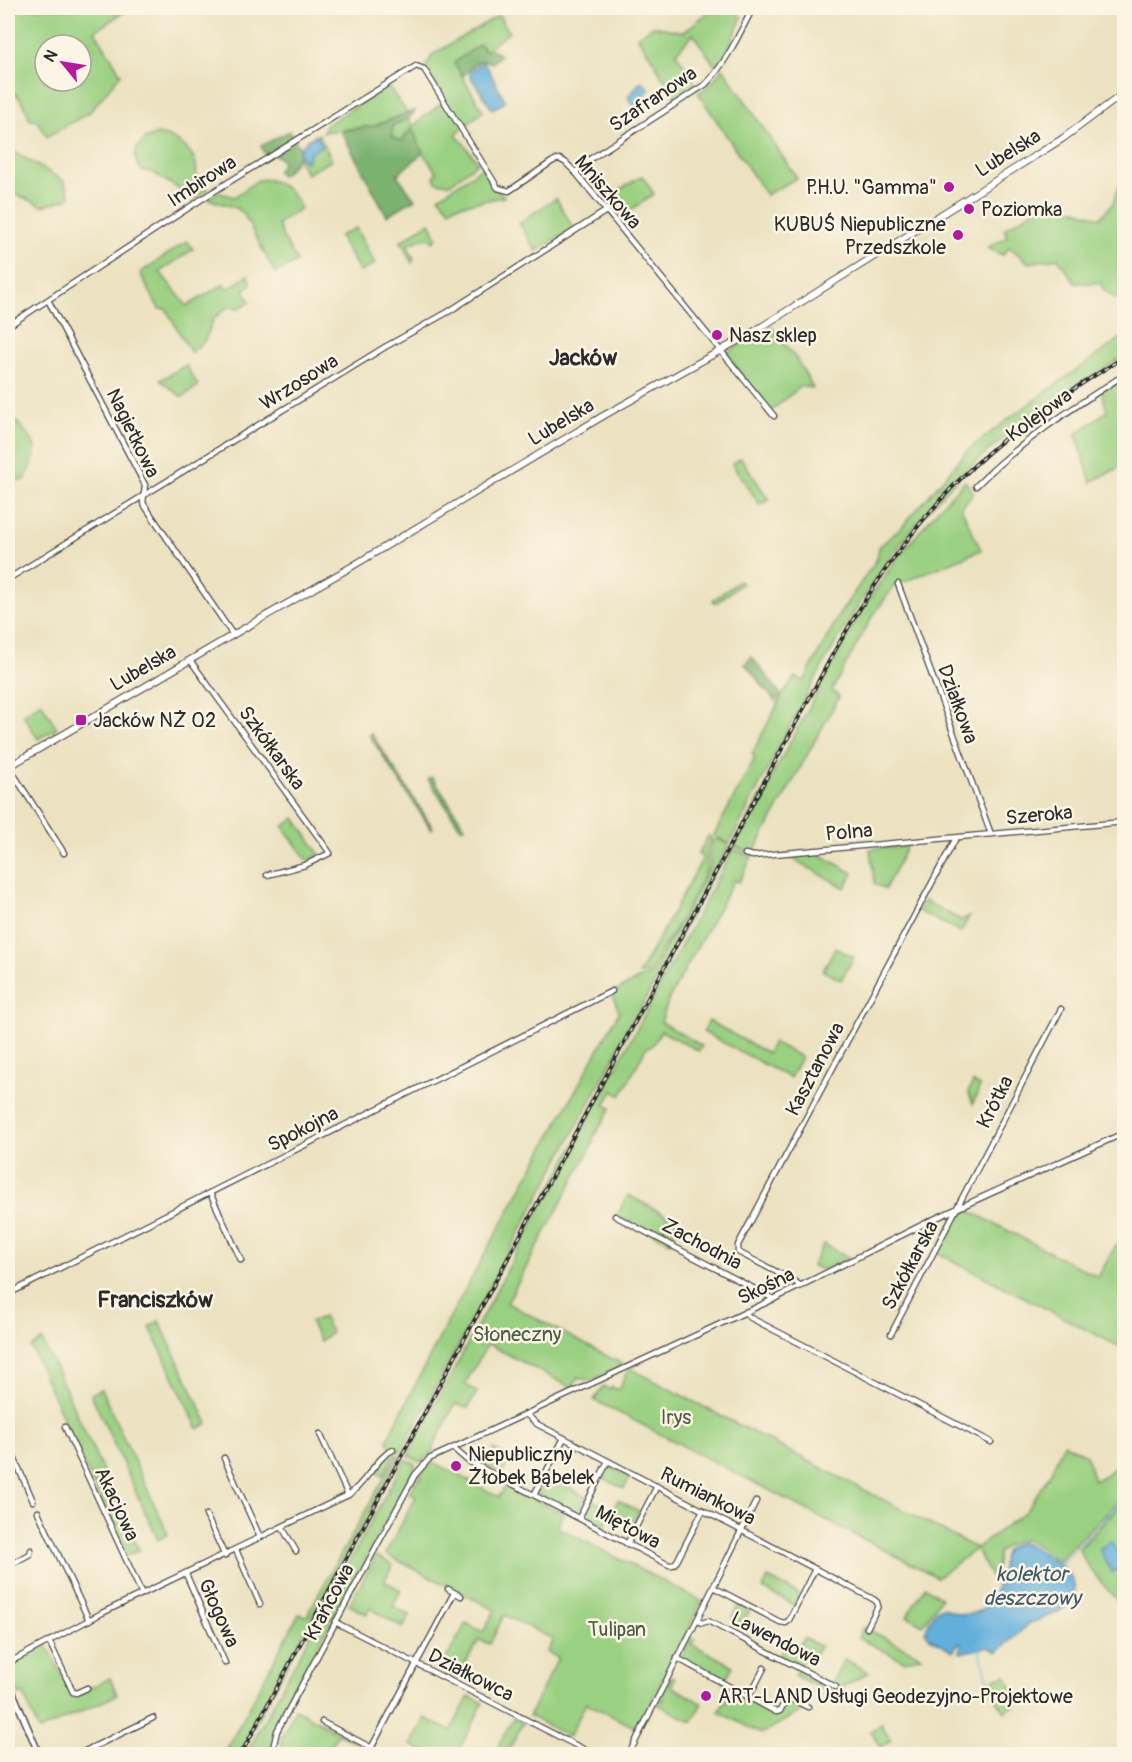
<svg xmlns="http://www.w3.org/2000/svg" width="1132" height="1762" viewBox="0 0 1132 1762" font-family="Pangolin,sans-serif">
  <rect width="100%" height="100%" fill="#fcf5e5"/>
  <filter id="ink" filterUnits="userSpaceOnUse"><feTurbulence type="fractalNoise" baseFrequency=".0167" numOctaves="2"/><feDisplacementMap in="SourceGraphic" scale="12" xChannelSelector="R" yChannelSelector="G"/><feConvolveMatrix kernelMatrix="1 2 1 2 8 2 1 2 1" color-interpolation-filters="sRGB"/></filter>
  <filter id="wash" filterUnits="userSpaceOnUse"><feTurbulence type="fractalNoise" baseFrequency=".008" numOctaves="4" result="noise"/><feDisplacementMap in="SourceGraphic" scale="24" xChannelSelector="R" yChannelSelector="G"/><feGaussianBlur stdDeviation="1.35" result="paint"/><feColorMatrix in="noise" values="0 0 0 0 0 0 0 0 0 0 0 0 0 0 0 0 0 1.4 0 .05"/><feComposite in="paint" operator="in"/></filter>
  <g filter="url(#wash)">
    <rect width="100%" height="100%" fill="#ece2c1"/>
    <!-- green -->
    <g fill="#9ad081" stroke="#627e56" stroke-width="1.5" fill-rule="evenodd">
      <path d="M8,8H130L95,31L121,74L90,112L47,137L37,121L30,120C26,108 20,93 8,89ZM45,45H81V81H45Z"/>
      <polygon points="713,8 729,8 742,17 725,56 716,67 693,34 676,53 697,86 676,100 650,55 637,37 653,26 684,32"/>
      <polygon points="499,15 509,32 485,51 480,44 454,63 483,111 456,134 478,162 450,184 436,182 434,176 437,173 423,153 412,128 401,142 392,138 393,125 408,119 413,126 445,100 426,66 432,55"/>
      <polygon points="723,68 797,178 766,195 698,93 709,86"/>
      <polygon points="388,86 407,113 374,126 323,132 326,125"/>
      <path d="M157,134C171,135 194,149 196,165C197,172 196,177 198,184L208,189L195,199L152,172L142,171C128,154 138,140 157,134Z"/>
      <polygon points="319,134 332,160 307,174 298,159 299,154 305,162 307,162 310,153 322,146 317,135"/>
      <polygon points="8,144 11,150 64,181 70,195 67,199 43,206 8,191"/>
      <polygon points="482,168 504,197 455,206 450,210 439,197"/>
      <polygon points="642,176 654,194 616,220 601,201"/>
      <path d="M266,179C283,183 293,192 301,208L278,224L282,235L297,262L275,273L243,213L236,208L208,199L218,192L234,197L258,180Z"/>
      <polygon points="1120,184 1124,195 1124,290 1116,299 1104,290 1100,283 1075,283 1058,258 1029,263 1009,247 1003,255 987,248 1007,237 1004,229 1048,202 1052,207 1074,209 1100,218 1113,203"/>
      <polygon points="556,198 574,229 536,251 519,223"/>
      <polygon points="430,222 437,238 433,242 430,238 425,238 409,244 408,247 414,258 412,263 401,241"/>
      <polygon points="356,228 375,264 360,272 339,236"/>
      <polygon points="187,241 193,249 160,272 187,306 224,284 228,289 248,275 251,284 244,290 250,302 237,309 230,306 214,318 205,340 191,353 166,309 159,309 140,273"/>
      <polygon points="771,327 797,360 813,388 801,386 770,412 726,353"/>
      <path d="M1124,336V356C1075,388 1025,419 980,458C868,555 798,714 729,844L714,835L755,758L752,754L782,696L795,677L804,681L839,615L877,559L879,547L902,527L968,450L1011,417Z"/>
      <polygon points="186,365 198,386 182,397 160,380"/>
      <polygon points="1124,379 1124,465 1091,482 1076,434 1107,411 1102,393"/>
      <path d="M15,420C40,448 40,446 25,480H8V425Z"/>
      <polygon points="741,458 769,500 760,505 732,464"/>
      <polygon points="965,481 973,493 961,508 981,550 894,586 872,617 832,690 839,697 753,854 734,846 864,606 896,560 939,508"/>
      <polygon points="739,581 742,583 715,604 713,600"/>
      <polygon points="41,702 57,728 38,739 23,715"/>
      <polygon points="295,818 320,855 307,860 283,827"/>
      <path d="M708,836L712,837C706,845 710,859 706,869C692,905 668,938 650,972L639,974L703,858L698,854Z"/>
      <polygon points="717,839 729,845 401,1452 390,1447 387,1440 450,1317 619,1012 612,993 638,979 652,974 706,874 710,866 712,843 713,840"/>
      <polygon points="907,846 885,889 875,884 870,849"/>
      <polygon points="733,849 752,857 739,882 734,880 669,999 661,1022 702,1046 699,1051 661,1031 652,1046 646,1048 621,1096 613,1091 605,1105 611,1108 592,1140 594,1142 507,1303 624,1365 590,1381 578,1377 572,1388 488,1344 465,1384 477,1392 468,1408 455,1404 433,1447 434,1451 420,1462 408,1455"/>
      <polygon points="819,854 853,873 845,888 786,855"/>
      <polygon points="924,901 961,920 969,917 961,932 918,911"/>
      <polygon points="835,948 854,957 841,980 823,971"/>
      <polygon points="709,1021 767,1053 773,1042 801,1057 790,1078 703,1032"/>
      <polygon points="973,1082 980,1087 973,1104 968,1092"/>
      <polygon points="628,1195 679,1222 670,1242 617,1216"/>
      <polygon points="968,1210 1098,1277 1116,1245 1124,1249 1124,1349 936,1252 956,1215"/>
      <polygon points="824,1244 849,1258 823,1270 812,1266"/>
      <polygon points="323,1317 331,1332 320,1341 310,1322"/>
      <polygon points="159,1321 208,1424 198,1429 150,1327"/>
      <polygon points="42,1340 54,1366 55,1366 139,1550 126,1556 31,1347"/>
      <path d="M631,1369L976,1548L1026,1511L1050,1474L1064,1443L1086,1455L1094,1481L1105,1475L1124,1458V1496L1058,1561C1033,1543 1026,1529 998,1553L995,1584L976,1549L937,1577L594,1400L603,1386L610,1390L612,1387L618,1390L627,1372Z"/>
      <polygon points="101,1389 168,1534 158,1540 91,1394"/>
      <polygon points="494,1449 510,1458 502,1474 485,1466"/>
      <polygon points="391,1451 395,1453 383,1476 376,1470 382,1459"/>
      <polygon points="397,1455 400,1456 239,1754 224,1754 299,1614 306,1616 310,1614 309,1611"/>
      <polygon points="405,1459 415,1464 415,1468 332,1620 321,1614"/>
      <polygon points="433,1462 499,1497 507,1484 563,1513 557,1527 702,1601 638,1729 586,1703 569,1737 529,1716 558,1658 547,1652 553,1639 504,1615 490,1644 479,1640 457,1679 440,1670 466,1623 483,1632 495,1610 385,1554 416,1497 409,1493 418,1478 421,1479 422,1476 420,1475"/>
      <polygon points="612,1467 630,1477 624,1489 603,1478 608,1468"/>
      <polygon points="548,1476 586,1497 577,1514 538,1494"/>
      <polygon points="592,1500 612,1511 618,1500 639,1511 634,1522 612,1511 604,1527 583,1516"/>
      <path d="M1124,1501V1599L1119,1603C1105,1585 1088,1571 1079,1549Z"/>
      <polygon points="376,1556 393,1565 384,1581 401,1590 393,1606 410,1615 403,1628 370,1608 367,1614 349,1605"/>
      <polygon points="768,1578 799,1594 794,1605 763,1589"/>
      <polygon points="925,1586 941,1598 923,1625 907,1616"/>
      <polygon points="739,1604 750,1610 743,1623 732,1617"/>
      <polygon points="320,1617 331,1623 287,1702 289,1704 274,1734 271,1745 261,1754 246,1754"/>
      <polygon points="863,1627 921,1656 904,1661 858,1638"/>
      <polygon points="691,1637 695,1639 692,1644 733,1666 724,1682 681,1659"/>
      <polygon points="804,1638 820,1646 813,1659 805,1655 799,1666 779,1656 784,1645 796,1651"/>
      <polygon points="47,1644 72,1697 110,1678 117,1695 39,1731 23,1693 19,1695 8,1670 8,1665"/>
      <polygon points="844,1659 869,1672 824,1698 825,1695 823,1690 794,1675 798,1668 831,1685"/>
      <polygon points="1005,1675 1021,1701 1005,1712 994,1696 990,1681"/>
      <polygon points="672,1676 675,1678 671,1686 702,1703 692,1722 657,1704 660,1699 663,1701 664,1698 661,1696"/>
      <polygon points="731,1690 777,1714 790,1700 807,1708 761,1734 719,1712"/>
      <polygon points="469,1696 483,1703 457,1754 429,1754 411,1745 425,1718 451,1731"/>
      <polygon points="295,1709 368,1748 338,1734 332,1744 337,1747 333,1754 281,1754 282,1737"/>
      <polygon points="513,1718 523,1723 507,1754 494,1754"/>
      <polygon points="881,1724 891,1740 881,1747 871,1731"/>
    </g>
    <!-- forest -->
    <g fill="#7bb26f" stroke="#536e4d" stroke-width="1.5">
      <path d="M480,44L485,51L492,50L500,55L492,63C479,55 472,68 463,76L454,63Z"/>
      <polygon points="416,110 408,119 393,125 392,137 401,141 412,128 423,153 397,175 415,199 387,216 341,131 374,126"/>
      <path d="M289,131L300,148C298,161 291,167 282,176L277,172L283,162L277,156L264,153L261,146Z"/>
      <polygon points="752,657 782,696 775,701 745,664"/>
      <polygon points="371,733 433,828 431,829 369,735"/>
      <polygon points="432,777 465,827 460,827 428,779"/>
    </g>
    <!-- water -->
    <g fill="#62afdb" stroke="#466d83" stroke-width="1.5">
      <polygon points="484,61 505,100 504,103 492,109 470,76 470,72"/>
      <polygon points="641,81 650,89 634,107 628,97"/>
      <path d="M317,135L322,146L310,153L307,162H305L299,154C301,144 307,140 317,135Z"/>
      <polygon points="1111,1541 1124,1564 1119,1569 1111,1572 1099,1549"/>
      <path d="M1021,1543C1032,1545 1038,1550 1047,1556C1064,1568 1080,1577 1073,1601L1057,1613L1030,1623L998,1652L988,1647L961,1653L959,1651L961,1643L959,1642L953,1651L928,1637L925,1632C928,1625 933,1611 940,1608C945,1607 949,1611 953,1612C965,1617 979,1614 987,1604C992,1597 997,1588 1000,1579C1005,1562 997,1549 1021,1543Z"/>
    </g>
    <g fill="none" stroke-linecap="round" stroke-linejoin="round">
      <!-- stream -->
      <g stroke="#62afdb" stroke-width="1.5">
        <polyline points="1059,1565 1124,1499"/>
        <polyline points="979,1648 991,1690"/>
      </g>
    </g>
  </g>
  <g filter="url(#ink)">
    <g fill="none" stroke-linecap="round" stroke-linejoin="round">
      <defs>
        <g id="minor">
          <path d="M576,173L581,165L706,84C727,62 739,34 753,8"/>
          <polyline points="48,300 145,485 143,503 233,635"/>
          <polyline points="8,326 208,195 416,66 424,69 498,188 509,191 553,161 559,159 565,162 576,173 774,416"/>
          <path d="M976,486C1021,441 1071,409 1124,375"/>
          <polyline points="8,579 385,347 448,312 606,211"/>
          <polyline points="898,584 991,834"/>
          <polyline points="190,660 330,853 305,865 267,875"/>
          <polyline points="9,767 64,853"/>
          <polyline points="745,854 753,856 1124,822"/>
          <polyline points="210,1193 241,1260"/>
          <polyline points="615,1216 774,1299"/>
          <polyline points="801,1286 794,1281 738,1252 738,1245 956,838"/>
          <polyline points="8,1294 612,991"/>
          <polyline points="745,1312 749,1317 991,1442"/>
          <polyline points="891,1334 1061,1009"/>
          <polyline points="526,1414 537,1424 873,1599 877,1602 878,1606 867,1628"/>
          <polyline points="65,1427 142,1594"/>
          <polyline points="320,1434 348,1495"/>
          <polyline points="8,1444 33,1501"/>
          <polyline points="453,1448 468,1461 669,1565 673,1565 677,1561 703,1510"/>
          <polyline points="224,1458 260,1537"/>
          <polyline points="534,1495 564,1438"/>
          <polyline points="38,1512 89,1620"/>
          <polyline points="206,1515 225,1556"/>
          <polyline points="579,1518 608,1461"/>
          <polyline points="282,1527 296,1551"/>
          <polyline points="627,1544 657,1486"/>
          <polyline points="236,1550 260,1604"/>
          <polyline points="8,1566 30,1554 31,1550"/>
          <polyline points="186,1574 225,1663"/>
          <polyline points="713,1587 780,1622 786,1623 789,1620 815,1569"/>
          <polyline points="448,1589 461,1596"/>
          <polyline points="697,1620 756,1501"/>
          <polyline points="335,1622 593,1754"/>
          <polyline points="49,1641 73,1692 76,1693 87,1688"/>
          <polyline points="677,1658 776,1712 780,1711 787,1697 808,1707"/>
          <path d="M8,1663L102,1613L348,1495C366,1484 376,1457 393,1450"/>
          <polyline points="749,1697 764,1668"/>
          <polyline points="322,1722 372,1748"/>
          <polyline points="79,1754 153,1718"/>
          <polyline points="275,1754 274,1744 277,1731 415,1475 429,1459 774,1299 934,1219 1124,1133"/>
          <polyline points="368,1754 454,1593"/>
          <polyline points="629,1754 697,1620 702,1623 708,1621 836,1687"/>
        </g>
        <polyline id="tertiary" points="8,1681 39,1754"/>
        <polyline id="secondary" points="8,767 243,629 351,567 603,416 750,334 1062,139 1124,93"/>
      </defs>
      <!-- minor casing -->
      <use href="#minor" stroke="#484642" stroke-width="7"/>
      <!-- tertiary casing -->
      <use href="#tertiary" stroke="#484642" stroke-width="8"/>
      <!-- secondary casing -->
      <use href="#secondary" stroke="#484642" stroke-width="8"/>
      <!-- minor -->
      <use href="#minor" stroke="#fff" stroke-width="4.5"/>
      <!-- tertiary -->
      <use href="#tertiary" stroke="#fff" stroke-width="5"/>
      <!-- secondary -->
      <use href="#secondary" stroke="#fff" stroke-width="6"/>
      <defs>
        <path id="rail" d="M241,1754L833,654C875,579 924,509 989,452C1031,415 1078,386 1124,357"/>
      </defs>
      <!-- rail casing -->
      <use href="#rail" stroke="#2b2b2b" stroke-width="4"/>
      <!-- rail -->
      <use href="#rail" stroke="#fcf5e5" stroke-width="1.5" stroke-dasharray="4.5" stroke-linecap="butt"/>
    </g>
  </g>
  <!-- markers -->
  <g fill="#b5179e" stroke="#fcf5e5" stroke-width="2">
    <circle cx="949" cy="187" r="6"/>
    <circle cx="969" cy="209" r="6"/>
    <circle cx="958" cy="235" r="6"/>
    <circle cx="717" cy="335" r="6"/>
    <rect x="75" y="714" width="12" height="12" rx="3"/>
    <circle cx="456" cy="1466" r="6"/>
    <circle cx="706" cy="1696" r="6"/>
  </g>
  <g text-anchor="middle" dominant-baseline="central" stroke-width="5" stroke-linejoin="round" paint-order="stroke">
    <!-- street labels -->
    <g font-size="20" fill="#2b2b2b" stroke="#fcf5e5">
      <text transform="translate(653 99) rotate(-34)">Szafranowa</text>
      <text transform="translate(1008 153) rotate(-32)">Lubelska</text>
      <text transform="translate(202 181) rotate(-33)">Imbirowa</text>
      <text transform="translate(608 192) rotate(49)">Mniszkowa</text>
      <text transform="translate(299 382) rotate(-32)">Wrzosowa</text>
      <text transform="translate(1039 415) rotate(-36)">Kolejowa</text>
      <text transform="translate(561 422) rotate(-31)">Lubelska</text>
      <text transform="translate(133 433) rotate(64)">Nagietkowa</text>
      <text transform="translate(143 668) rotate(-30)">Lubelska</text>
      <text transform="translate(958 704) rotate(70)">Działkowa</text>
      <text transform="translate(272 748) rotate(54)">Szkółkarska</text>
      <text transform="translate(1039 815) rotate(-5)">Szeroka</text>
      <text transform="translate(849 832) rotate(-5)">Polna</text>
      <text transform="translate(815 1069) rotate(-62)">Kasztanowa</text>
      <text transform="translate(995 1102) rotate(-63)">Krótka</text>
      <text transform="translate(303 1129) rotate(-27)">Spokojna</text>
      <text transform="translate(702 1244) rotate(28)">Zachodnia</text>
      <text transform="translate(910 1265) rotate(-62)">Szkółkarska</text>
      <text transform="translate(766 1286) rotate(-26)">Skośna</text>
      <text transform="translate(708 1496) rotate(27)">Rumiankowa</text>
      <text transform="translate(117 1504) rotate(65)">Akacjowa</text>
      <text transform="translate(628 1527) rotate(28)">Miętowa</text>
      <text transform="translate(329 1602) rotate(-62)">Krańcowa</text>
      <text transform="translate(219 1613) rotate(66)">Głogowa</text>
      <text transform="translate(776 1639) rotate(27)">Lawendowa</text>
      <text transform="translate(471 1675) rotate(27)">Działkowca</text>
    </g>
    <!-- poi labels -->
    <g font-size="20" fill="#2b2b2b" stroke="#fcf5e5" text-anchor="start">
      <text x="937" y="187" text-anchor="end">P.H.U. "Gamma"</text>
      <text x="981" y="209">Poziomka</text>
      <text x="946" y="224" text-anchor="end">KUBUŚ Niepubliczne<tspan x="946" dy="23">Przedszkole</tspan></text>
      <text x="729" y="335">Nasz sklep</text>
      <text x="93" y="720">Jacków NŻ 02</text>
      <text x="468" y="1454">Niepubliczny<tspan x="468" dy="23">Żłobek Bąbelek</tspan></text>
      <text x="718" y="1696">ART-LAND Usługi Geodezyjno-Projektowe</text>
    </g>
    <!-- park labels -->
    <g font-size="20" fill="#4c5d45" stroke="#fcf5e5">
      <text x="517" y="1334">Słoneczny</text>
      <text x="676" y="1417">Irys</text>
      <text x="617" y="1629">Tulipan</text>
    </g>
    <!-- water labels -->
    <g font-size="21" font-style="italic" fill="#3e5969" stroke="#fcf5e5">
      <text x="1032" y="1574">kolektor<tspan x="1032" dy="24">deszczowy</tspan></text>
    </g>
    <!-- quarter labels -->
    <g font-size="22" font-weight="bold" fill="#2b2b2b" stroke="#fcf5e5">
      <text x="583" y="358">Jacków</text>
      <text x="155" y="1300">Franciszków</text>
    </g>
  </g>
  <!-- margin -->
  <rect width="1132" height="1762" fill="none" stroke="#fcf5e5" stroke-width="30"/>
  <!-- north arrow -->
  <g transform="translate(63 63) rotate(300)"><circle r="28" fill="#fcf5e5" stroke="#a8a49b" stroke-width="1.5"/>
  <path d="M0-4.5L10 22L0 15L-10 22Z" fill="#b5179e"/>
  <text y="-9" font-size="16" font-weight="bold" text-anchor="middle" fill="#2b2b2b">N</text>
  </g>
</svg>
